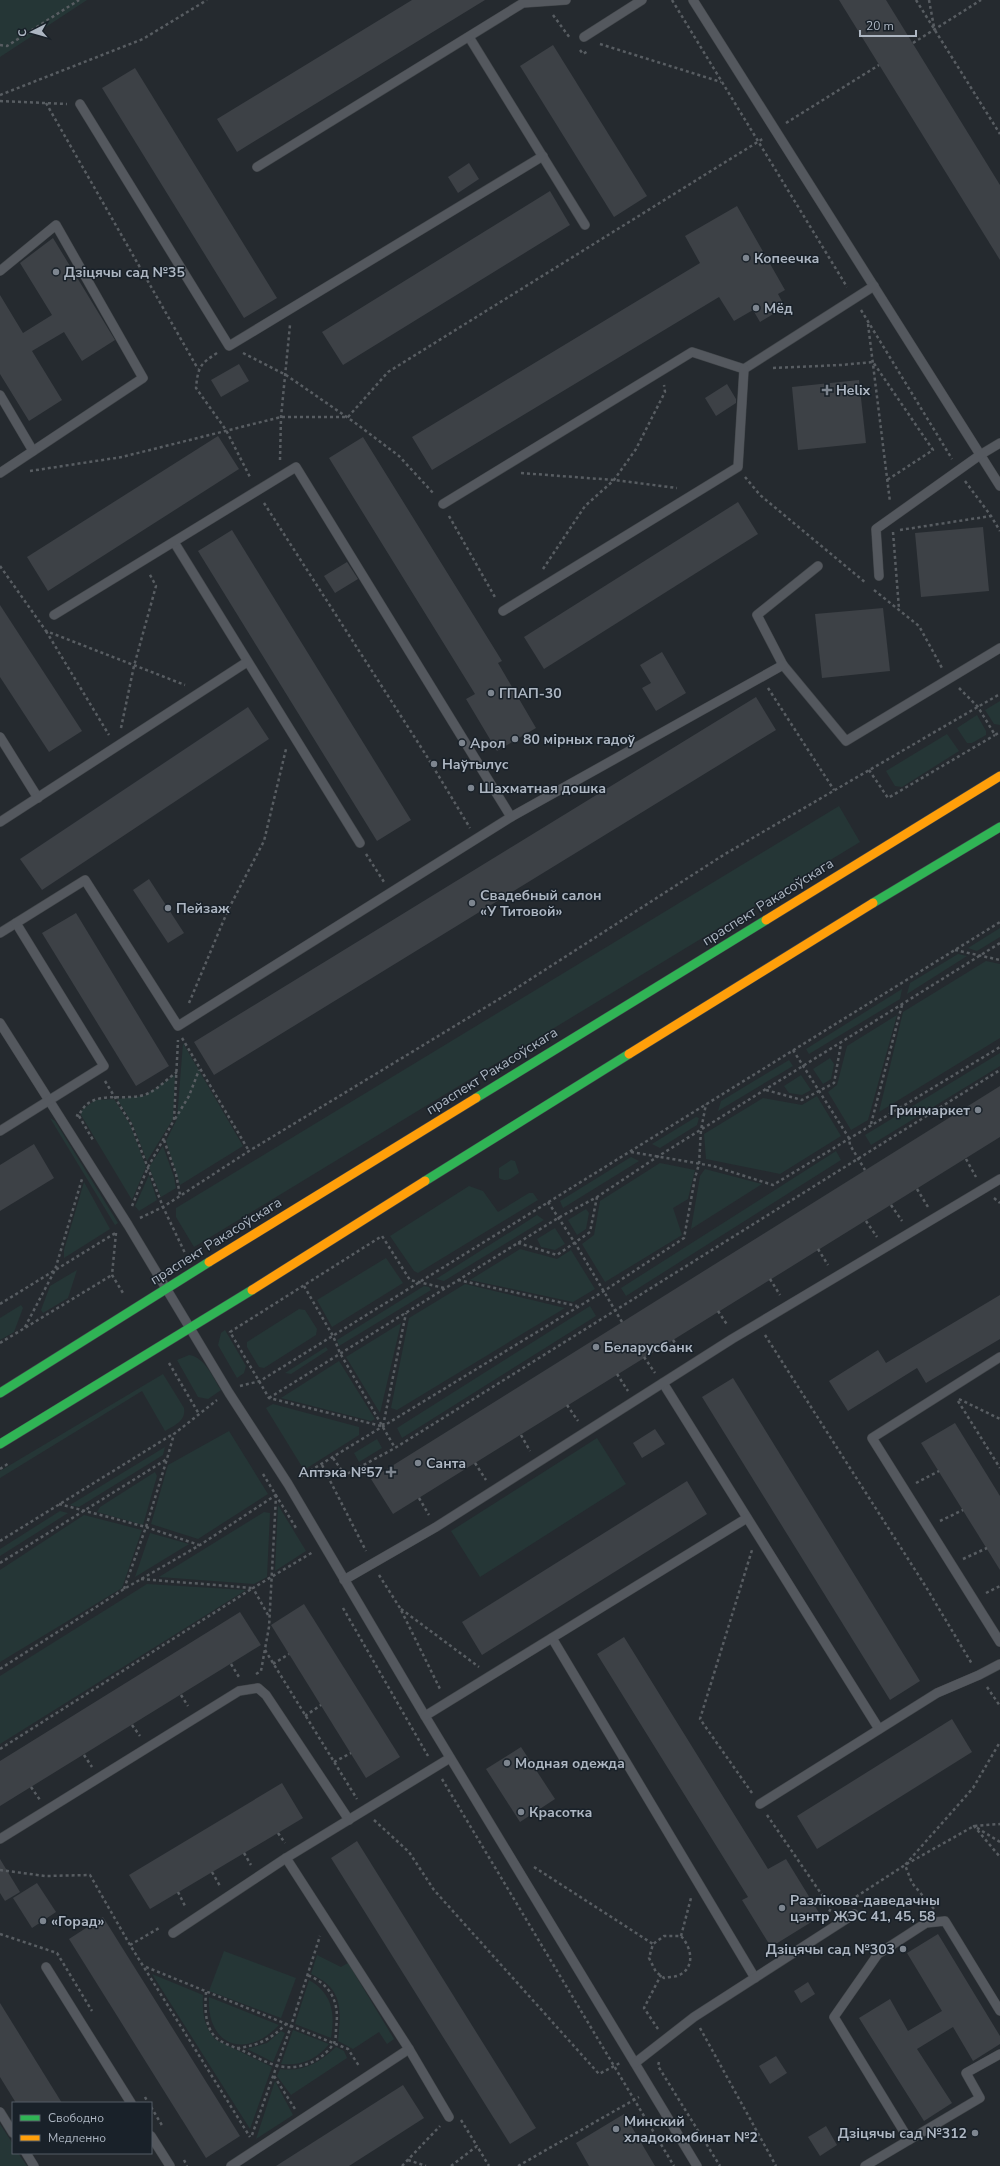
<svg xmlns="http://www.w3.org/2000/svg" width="1000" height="2166" viewBox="0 0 1000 2166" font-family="'Nunito Sans',sans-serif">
  <rect width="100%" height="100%" fill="#252a2f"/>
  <!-- green -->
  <g fill="#253636">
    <polygon points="0,0 87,0 0,57"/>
    <polygon points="1000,701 1000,725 994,724 985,710"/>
    <polygon points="977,715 986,731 986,735 972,743 967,743 957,728"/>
    <polygon points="947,734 959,751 902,787 895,786 886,771"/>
    <polygon points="839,806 860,842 194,1247 176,1217 176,1208"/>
    <polygon points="1000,928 1000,937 977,951 968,948"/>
    <polygon points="958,954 967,956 907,994 910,983"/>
    <polygon points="986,961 1000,964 1000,1038 879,1112 903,1012"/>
    <polygon points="902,989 900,999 809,1054 806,1049"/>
    <polygon points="897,1015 868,1120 851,1130 828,1092 837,1085 847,1046"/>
    <polygon points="183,1043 243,1146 180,1185 166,1141 177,1119"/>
    <polygon points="1000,1053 1000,1066 871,1145 865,1135"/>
    <polygon points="830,1058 834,1064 831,1079 823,1084 813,1069"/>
    <polygon points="789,1060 793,1066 718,1111 721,1101"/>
    <polygon points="175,1075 173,1119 147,1161 132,1123 117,1099 144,1096"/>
    <polygon points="801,1075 811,1090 802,1095 789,1093 784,1086"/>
    <polygon points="817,1096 841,1136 780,1174 706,1159 704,1134 763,1098 802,1105"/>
    <polygon points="114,1099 130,1124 146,1167 132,1200 81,1115 82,1110 95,1100"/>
    <polygon points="696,1117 699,1118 697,1125 660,1148 652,1144"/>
    <polygon points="50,1118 55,1121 118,1223 115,1225"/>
    <polygon points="163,1146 174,1177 176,1188 161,1197 149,1167"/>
    <polygon points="836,1151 841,1160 626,1296 621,1288"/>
    <polygon points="631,1157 639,1161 563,1208 560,1201"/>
    <path d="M511,1160L515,1161L519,1173C512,1178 507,1183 499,1178V1168Z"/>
    <polygon points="660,1163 695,1170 688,1199 673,1208 682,1235 605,1282 582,1244 594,1235 600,1201"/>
    <polygon points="705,1169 762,1184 691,1229 700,1176"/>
    <polygon points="149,1175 157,1200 139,1211 135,1206"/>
    <polygon points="84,1182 110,1229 64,1258 64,1250"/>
    <polygon points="469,1186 483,1191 498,1212 529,1193 533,1193 538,1200 418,1273 414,1271 390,1236"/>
    <polygon points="586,1209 589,1213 586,1229 577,1235 568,1220"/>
    <polygon points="537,1215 544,1220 444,1281 436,1279"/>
    <polygon points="555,1228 565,1244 555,1250 541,1247 537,1239"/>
    <polygon points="520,1249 557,1259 571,1250 595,1289 573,1302 470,1280"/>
    <polygon points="386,1258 403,1283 332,1327 317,1300"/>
    <polygon points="77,1270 68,1298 43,1313 41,1310 50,1286"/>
    <polygon points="465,1284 565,1308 397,1410 391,1408 409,1318"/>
    <polygon points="424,1286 429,1287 431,1290 339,1346 337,1340"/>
    <polygon points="21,1305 23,1308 14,1332 0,1340 0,1318"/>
    <polygon points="590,1306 596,1316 402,1438 397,1428"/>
    <polygon points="299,1309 305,1310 317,1329 316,1335 264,1368 259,1367 247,1347 247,1342"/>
    <polygon points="401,1323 380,1413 346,1357"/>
    <polygon points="225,1330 246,1366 244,1373 237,1378 218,1345 221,1333"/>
    <polygon points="326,1347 328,1350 291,1374 285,1373"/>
    <path d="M189,1355C205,1357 213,1378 221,1390L208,1399L198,1397L177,1360Z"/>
    <polygon points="339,1361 375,1419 371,1421 281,1398"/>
    <path d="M163,1374L184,1408C186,1421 175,1425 165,1431L142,1391L0,1478V1471Z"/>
    <polygon points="273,1404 359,1427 359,1435 304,1470 266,1408"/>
    <polygon points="229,1431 268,1494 198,1539 151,1524 168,1465"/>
    <polygon points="597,1438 626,1484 480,1577 451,1531"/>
    <polygon points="377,1439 382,1448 359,1462 354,1453"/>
    <polygon points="165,1447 163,1455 79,1507 70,1505"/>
    <polygon points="155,1472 157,1476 143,1525 97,1512 100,1507"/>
    <polygon points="278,1505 306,1551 275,1571"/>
    <polygon points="60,1511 68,1513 0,1556 0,1549"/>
    <polygon points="264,1512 270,1513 267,1577 254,1584 159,1577"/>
    <polygon points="84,1515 142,1530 122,1588 0,1662 0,1570"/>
    <polygon points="150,1533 189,1544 135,1577"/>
    <polygon points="147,1584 246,1590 0,1744 0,1676"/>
    <polygon points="224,1951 296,1978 281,2018 209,1991"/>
    <path d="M317,1955L341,1967L348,1963L394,2039L387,2044L379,2032L353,2049L338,2041C341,2010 344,1989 311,1974Z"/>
    <path d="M152,1974L203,1995C202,2012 204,2027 216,2040L272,2067L250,2129Z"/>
    <path d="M309,1980C333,1994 335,2014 331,2038L295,2024Z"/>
    <path d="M209,1997L279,2025C246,2060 206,2046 209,1997Z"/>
    <path d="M293,2030L329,2044C316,2060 301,2066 281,2064Z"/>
    <polygon points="281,2031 285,2033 273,2062 247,2049 267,2043"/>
    <path d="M336,2047L344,2051L347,2058L291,2095L277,2076L280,2069C304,2072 319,2063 336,2047Z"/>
    <polygon points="275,2081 293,2115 256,2139"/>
    <polygon points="0,2124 13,2144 13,2153 18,2153 27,2166 0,2166"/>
  </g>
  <!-- building -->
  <g fill="#3d4146">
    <polygon points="412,0 485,0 237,152 217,119"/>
    <polygon points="839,0 886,0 1000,185 1000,260"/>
    <polygon points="553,45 647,196 614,217 520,66"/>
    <polygon points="135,68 277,298 244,318 102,88"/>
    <polygon points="469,163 479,179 458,193 448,177"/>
    <polygon points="550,191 570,225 343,365 322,332"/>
    <polygon points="737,206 785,290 778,294 785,307 760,322 753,310 734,321 719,297 432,470 412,437 700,263 685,236"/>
    <polygon points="53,238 115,340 82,361 64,332 32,351 62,400 29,421 0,374 0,295 23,333 52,315 20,263"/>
    <polygon points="239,364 249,381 221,397 211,380"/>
    <polygon points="859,380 866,443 798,450 792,387"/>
    <polygon points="727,384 736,399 736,403 716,416 705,398"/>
    <polygon points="218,436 239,469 48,591 27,557"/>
    <polygon points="363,437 502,661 498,663 536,728 497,751 466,699 475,694 329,458"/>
    <polygon points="738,502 758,534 544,669 524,637"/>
    <polygon points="983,527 989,591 921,597 915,533"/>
    <polygon points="232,530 411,820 377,841 198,551"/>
    <polygon points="347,562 358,579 335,593 324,576"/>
    <polygon points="0,605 82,731 49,752 0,677"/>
    <polygon points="883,608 890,671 822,678 815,614"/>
    <polygon points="662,652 686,693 656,711 642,688 651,683 640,665"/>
    <polygon points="756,697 776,730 214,1075 194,1042"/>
    <polygon points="248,707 269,739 42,890 20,859"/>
    <polygon points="149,879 184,933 168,943 133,890"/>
    <polygon points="76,913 169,1066 136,1086 42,933"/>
    <polygon points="1000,1086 1000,1137 393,1514 371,1479"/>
    <polygon points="34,1144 54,1178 0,1211 0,1165"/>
    <polygon points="1000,1295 1000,1339 926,1383 917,1368 848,1411 829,1381 878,1350 886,1363"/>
    <polygon points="733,1378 920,1681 890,1700 702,1397"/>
    <polygon points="955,1423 1000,1496 1000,1570 921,1443"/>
    <polygon points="655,1429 665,1444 642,1458 633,1443"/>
    <polygon points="687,1481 707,1514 482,1655 462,1622"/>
    <polygon points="304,1604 400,1757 366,1778 271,1625"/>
    <polygon points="240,1612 261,1645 0,1806 0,1761"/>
    <polygon points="624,1637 768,1869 786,1859 821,1916 771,1947 742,1900 748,1897 597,1654"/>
    <polygon points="952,1719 972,1752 817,1849 797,1816"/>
    <polygon points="521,1747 555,1799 520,1822 486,1769"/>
    <polygon points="282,1783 303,1818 150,1909 129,1875"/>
    <polygon points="357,1841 536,2128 510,2144 331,1858"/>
    <polygon points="0,1859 20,1892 5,1901 0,1893"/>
    <polygon points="37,1883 56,1912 32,1928 13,1898"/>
    <polygon points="103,1917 240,2136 206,2158 69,1939"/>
    <polygon points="938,1934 1000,2036 1000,2044 973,2061 953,2027 917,2049 952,2103 924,2121 859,2018 890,1999 908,2031 942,2011 907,1953"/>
    <polygon points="808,1982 815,1994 801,2003 794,1991"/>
    <polygon points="0,2003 62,2103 16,2103 0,2077"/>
    <polygon points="776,2056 787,2073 770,2084 759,2066"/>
    <polygon points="403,2085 424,2118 349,2166 276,2166"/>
    <polygon points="624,2114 655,2166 589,2166 576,2143"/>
    <polygon points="826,2126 837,2145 820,2156 808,2137"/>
  </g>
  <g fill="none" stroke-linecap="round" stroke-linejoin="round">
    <defs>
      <g id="lane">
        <polyline points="693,0 1000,486"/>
        <polyline points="469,37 585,225"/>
        <polyline points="584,37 642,0"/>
        <polyline points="80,104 229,346 543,156"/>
        <polyline points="257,167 523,3 566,0"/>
        <polyline points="0,271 56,225 143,378 0,473"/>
        <polyline points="744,369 874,286"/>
        <polyline points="0,395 33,451"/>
        <polyline points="443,504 692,352 744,369"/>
        <polyline points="174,542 360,843"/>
        <polyline points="818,566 757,615 783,665 846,741 1000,648"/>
        <polyline points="879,576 876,529 980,455 1000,443"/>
        <polyline points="503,611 738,467 744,369"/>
        <polyline points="54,615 296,467 511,817"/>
        <polyline points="0,737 38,798"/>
        <polyline points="0,822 247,662"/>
        <polyline points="0,933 85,880 178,1026 511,817 783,665"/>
        <polyline points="0,1023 128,1225 229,1393 288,1484 425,1716 697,2166"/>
        <polyline points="0,1131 104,1066 16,923"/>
        <polyline points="1000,1357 872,1438 1000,1642"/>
        <polyline points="663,1383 879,1729"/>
        <polyline points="344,1580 436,1527 732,1339 1000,1179"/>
        <polyline points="552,1638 755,1978"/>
        <polyline points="425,1716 747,1518"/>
        <polyline points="760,1804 937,1693 979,1675 1000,1664"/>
        <polyline points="0,1839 239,1691 258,1688 266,1695 349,1820"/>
        <polyline points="173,1933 286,1858"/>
        <polyline points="46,1967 131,2103"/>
        <polyline points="635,2063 694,2017 854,1914"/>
        <polyline points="0,2112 13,2133"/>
        <polyline points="449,2117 409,2049 286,1858 450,1758"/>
        <polyline points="151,2136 170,2166"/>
        <polyline points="909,2140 834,2017 878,1954 926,1923 945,1921 1000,2011"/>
        <polyline points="26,2153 34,2166"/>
        <polyline points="231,2166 409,2049"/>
        <polyline points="865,2166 980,2098 966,2073 1000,2054"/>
      </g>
      <g id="fast">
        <polyline points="873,903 1000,827"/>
        <polyline points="476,1098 766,920"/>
        <polyline points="425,1181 629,1054"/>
        <polyline points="0,1393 209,1262"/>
        <polyline points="0,1444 252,1290"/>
      </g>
      <g id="slow">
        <polyline points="766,920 1000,776"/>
        <polyline points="629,1054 873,903"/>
        <polyline points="209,1262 476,1098"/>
        <polyline points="252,1290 425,1181"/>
      </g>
    </defs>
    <!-- lane casing -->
    <use href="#lane" stroke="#42464a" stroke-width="10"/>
    <!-- fast casing -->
    <use href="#fast" stroke="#41464c" stroke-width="10"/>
    <!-- slow casing -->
    <use href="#slow" stroke="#41464c" stroke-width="10"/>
    <!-- path -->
    <g stroke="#585d62" stroke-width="2.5" stroke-dasharray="3 3" stroke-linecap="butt">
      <polyline points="672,0 847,287"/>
      <polyline points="916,0 1000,134"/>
      <polyline points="929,0 934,27"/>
      <polyline points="553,15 570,38"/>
      <polyline points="913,43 981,0"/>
      <polyline points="600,44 721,82"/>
      <polyline points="0,45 7,46 79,0"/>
      <polyline points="580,50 583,54 588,51"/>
      <polyline points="0,95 143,39 207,0"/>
      <polyline points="0,101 67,104"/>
      <polyline points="46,103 198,369"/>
      <polyline points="786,123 879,65"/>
      <polyline points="861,310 952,459"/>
      <polyline points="868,324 890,502"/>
      <path d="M217,353C200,364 198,367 196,388L226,430L251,479"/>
      <polyline points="243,353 286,375 354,422 399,456 434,494"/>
      <polyline points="773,368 841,365 873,362 933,450 887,480"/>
      <polyline points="280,460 281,417 290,325"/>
      <polyline points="30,471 122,457 281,417 348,417 388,372 764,138"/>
      <polyline points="521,473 614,480 677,488"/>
      <polyline points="745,477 760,495 866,583"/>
      <polyline points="965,481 991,516 1000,531"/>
      <polyline points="264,503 426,755 470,828"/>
      <polyline points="449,516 496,599"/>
      <polyline points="900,530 991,516"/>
      <polyline points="893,532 899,609"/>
      <polyline points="0,566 46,631 185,685"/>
      <polyline points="543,569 585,506 614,480 636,449 665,392 664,385"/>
      <polyline points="874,590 919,626 942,668"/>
      <polyline points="46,631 109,735"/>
      <polyline points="768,688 834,790"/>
      <polyline points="959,688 978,707 995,735 1000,732"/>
      <polyline points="121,728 134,666 156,586 149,573"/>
      <polyline points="869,770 888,798 995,735"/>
      <polyline points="366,854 384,882"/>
      <polyline points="955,950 1000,960"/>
      <polyline points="189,1003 228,910 264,841 286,749"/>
      <polyline points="182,1038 249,1151"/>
      <polyline points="793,1050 849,1138 850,1145 865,1170"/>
      <polyline points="105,1081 131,1124 163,1207 185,1253"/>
      <polyline points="766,1090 802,1100 834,1083 841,1044"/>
      <path d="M76,1115L79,1116C90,1086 127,1104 149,1093C159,1088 168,1078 177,1072"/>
      <polyline points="79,1116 93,1140"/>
      <polyline points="175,1119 189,1096 199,1070"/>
      <polyline points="871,1124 902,1005"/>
      <polyline points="164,1140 176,1174 180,1195"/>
      <polyline points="631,1152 713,1166 773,1185 1000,1047"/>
      <polyline points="966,1159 976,1177"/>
      <polyline points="917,1189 928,1207"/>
      <polyline points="994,1198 1000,1203"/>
      <polyline points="548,1202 575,1243 622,1322"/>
      <polyline points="891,1205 902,1221"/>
      <polyline points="132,1206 148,1167 174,1120 178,1040"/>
      <polyline points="140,1218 163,1207 249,1151 509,993 725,854 1000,694"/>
      <polyline points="866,1221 877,1237"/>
      <polyline points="116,1233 112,1275 123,1293"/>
      <polyline points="518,1243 557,1255 590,1232 597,1197"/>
      <polyline points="818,1249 828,1265"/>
      <polyline points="770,1279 780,1295"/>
      <polyline points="458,1280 577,1306"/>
      <polyline points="304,1286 333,1336 340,1353 395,1448"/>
      <polyline points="0,1304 117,1232"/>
      <polyline points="718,1311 728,1326"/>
      <polyline points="25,1327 55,1270 82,1179"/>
      <polyline points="765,1335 926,1587 972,1664"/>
      <polyline points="673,1340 682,1354"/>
      <polyline points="0,1343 112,1275"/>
      <polyline points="644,1357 655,1373"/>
      <polyline points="169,1363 199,1414"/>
      <polyline points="617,1374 628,1391"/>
      <polyline points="240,1386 260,1381 1000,922"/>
      <polyline points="269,1398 558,1218 597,1197 657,1157 1000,943"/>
      <polyline points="959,1399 1000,1419"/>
      <polyline points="958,1401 1000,1468"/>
      <polyline points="567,1405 578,1421"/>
      <polyline points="381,1426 269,1398 230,1332 382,1236 410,1280 444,1288"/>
      <polyline points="383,1426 406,1313"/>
      <polyline points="521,1435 530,1451"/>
      <polyline points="333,1458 345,1475 395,1448 1000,1070"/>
      <polyline points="475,1463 486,1480"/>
      <polyline points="322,1465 366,1551"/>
      <polyline points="0,1469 9,1463"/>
      <polyline points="263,1474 296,1528"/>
      <polyline points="300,1477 604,1291 684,1238 695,1178 699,1164 701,1130 706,1104"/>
      <polyline points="916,1483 939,1471"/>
      <polyline points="419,1498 429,1515"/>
      <polyline points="59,1504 146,1527 199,1545"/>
      <polyline points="940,1521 963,1510"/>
      <polyline points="0,1541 173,1434"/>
      <polyline points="963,1559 987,1548"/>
      <polyline points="0,1563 167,1459 174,1434 217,1400"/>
      <polyline points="379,1575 400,1608 441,1691"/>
      <polyline points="141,1579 252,1588"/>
      <polyline points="124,1589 146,1527 167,1459"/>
      <polyline points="986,1593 1000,1586"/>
      <polyline points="343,1608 428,1756"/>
      <polyline points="401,1609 479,1667"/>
      <polyline points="268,1615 253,1588 313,1552"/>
      <polyline points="265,1650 357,1799"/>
      <polyline points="231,1664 239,1677"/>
      <polyline points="273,1664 289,1654"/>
      <polyline points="0,1669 124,1589 200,1545 279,1493"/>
      <polyline points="256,1674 261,1671 269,1627 276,1496"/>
      <polyline points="987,1687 1000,1706"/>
      <polyline points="181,1695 188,1706"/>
      <polyline points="305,1716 321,1705"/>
      <polyline points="132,1725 140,1736"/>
      <polyline points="0,1749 253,1588"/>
      <polyline points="84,1755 92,1767"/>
      <polyline points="334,1762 351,1753"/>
      <polyline points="442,1779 674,2166"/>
      <polyline points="31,1787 40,1800"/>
      <polyline points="752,1793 700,1719 752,1550"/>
      <polyline points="767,1815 831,1908 828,1914"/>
      <polyline points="374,1820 409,1852 434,1890 599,2074 620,2063"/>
      <polyline points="278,1833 285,1843"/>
      <polyline points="1000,1842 974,1826 1000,1857"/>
      <polyline points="244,1853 251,1865"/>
      <path d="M534,1867L653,1944L649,1958L656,1972L664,1978C668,1977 674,1977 677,1976C696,1969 692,1948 681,1936H664L653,1944"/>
      <polyline points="0,1870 45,1876 90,1875 130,1945 250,2137"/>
      <polyline points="212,1872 220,1886"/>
      <polyline points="178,1892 186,1908"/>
      <polyline points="851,1900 905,1865 974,1826 1000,1824"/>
      <polyline points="934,1909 912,1883 905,1865 973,1788 1000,1742"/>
      <polyline points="0,1934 57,1953 92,2011"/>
      <polyline points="681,1936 691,1898"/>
      <polyline points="130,1945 161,1927"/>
      <polyline points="146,1967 348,2049 359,2066"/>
      <path d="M206,1992C205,2007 204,2030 219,2040C225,2044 234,2047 241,2050C257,2057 275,2069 293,2067C309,2066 325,2057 334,2043C336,2039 336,2033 336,2028C340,2003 331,1984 307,1975"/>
      <polyline points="700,2028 776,2166"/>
      <polyline points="658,2029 644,2008 661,1975"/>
      <path d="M237,2048C258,2046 271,2039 286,2024"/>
      <polyline points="659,2062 658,2066 720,2166"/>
      <polyline points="274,2076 295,2109"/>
      <polyline points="145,2097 148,2103"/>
      <polyline points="151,2107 163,2127"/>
      <polyline points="461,2120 477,2146"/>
      <polyline points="252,2135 291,2026 320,1936"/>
      <polyline points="184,2160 187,2166"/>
      <polyline points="408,2160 426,2166"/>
      <polyline points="402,2166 440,2126"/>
      <polyline points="451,2166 477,2146 489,2166"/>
      <polyline points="518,2166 639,2097"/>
    </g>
    <!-- lane -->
    <use href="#lane" stroke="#54585e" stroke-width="9"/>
    <!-- fast -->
    <use href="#fast" stroke="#30b455" stroke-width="9"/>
    <!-- slow -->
    <use href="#slow" stroke="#ff9f0a" stroke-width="9"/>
  </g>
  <!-- markers -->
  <g fill="#7d858f" stroke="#192129" stroke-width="1.5">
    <circle cx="746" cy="258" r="4"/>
    <circle cx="56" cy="272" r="4"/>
    <circle cx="756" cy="308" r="4"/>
    <path d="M825 384h4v4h4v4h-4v4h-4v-4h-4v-4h4z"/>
    <circle cx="491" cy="693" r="4"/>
    <circle cx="515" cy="739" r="4"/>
    <circle cx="462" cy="743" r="4"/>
    <circle cx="434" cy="764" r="4"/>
    <circle cx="471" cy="788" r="4"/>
    <circle cx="472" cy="903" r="4"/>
    <circle cx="168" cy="908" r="4"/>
    <circle cx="978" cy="1110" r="4"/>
    <circle cx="596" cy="1347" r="4"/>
    <circle cx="418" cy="1463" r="4"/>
    <path d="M389 1466h4v4h4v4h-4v4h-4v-4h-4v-4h4z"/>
    <circle cx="507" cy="1763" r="4"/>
    <circle cx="521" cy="1812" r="4"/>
    <circle cx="782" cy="1908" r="4"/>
    <circle cx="43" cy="1921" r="4"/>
    <circle cx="903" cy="1949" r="4"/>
    <circle cx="616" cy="2129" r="4"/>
    <circle cx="975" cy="2133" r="4"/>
  </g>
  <g text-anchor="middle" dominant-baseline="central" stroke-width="3" stroke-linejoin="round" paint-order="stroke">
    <!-- poi labels -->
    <g font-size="14" font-weight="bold" fill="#adb6c2" stroke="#192129" text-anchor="start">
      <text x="754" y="258">Копеечка</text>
      <text x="64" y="272">Дзіцячы сад №35</text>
      <text x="764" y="308">Мёд</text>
      <text x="836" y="390">Helix</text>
      <text x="499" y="693">ГПАП-30</text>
      <text x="523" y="739">80 мірных гадоў</text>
      <text x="470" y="743">Арол</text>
      <text x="442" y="764">Наўтылус</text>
      <text x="479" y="788">Шахматная дошка</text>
      <text x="480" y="895">Свадебный салон<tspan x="480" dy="16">«У Титовой»</tspan></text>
      <text x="176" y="908">Пейзаж</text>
      <text x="970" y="1110" text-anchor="end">Гринмаркет</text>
      <text x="604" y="1347">Беларусбанк</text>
      <text x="426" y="1463">Санта</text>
      <text x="383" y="1472" text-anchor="end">Аптэка №57</text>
      <text x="515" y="1763">Модная одежда</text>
      <text x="529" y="1812">Красотка</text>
      <text x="790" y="1900">Разлікова-даведачны<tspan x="790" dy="16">цэнтр ЖЭС 41, 45, 58</tspan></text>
      <text x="51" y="1921">«Горад»</text>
      <text x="895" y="1949" text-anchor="end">Дзіцячы сад №303</text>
      <text x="624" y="2121">Минский<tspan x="624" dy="16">хладокомбинат №2</tspan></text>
      <text x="967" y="2133" text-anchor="end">Дзіцячы сад №312</text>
    </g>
    <!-- street labels -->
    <g font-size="14" fill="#adb6c2" stroke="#192129">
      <text transform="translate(768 902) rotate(-32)">праспект Ракасоўскага</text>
      <text transform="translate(492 1071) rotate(-32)">праспект Ракасоўскага</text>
      <text transform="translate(216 1241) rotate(-32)">праспект Ракасоўскага</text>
    </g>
  </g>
  <!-- legend -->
  <rect x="12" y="2102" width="140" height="52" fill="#192129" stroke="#545d66"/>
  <rect x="20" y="2115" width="20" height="6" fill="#30b455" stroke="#545d66"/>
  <text x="48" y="2122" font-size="12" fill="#adb6c2">Свободно</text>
  <rect x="20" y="2135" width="20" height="6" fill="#ff9f0a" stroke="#545d66"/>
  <text x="48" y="2142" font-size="12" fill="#adb6c2">Медленно</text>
  <!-- north arrow -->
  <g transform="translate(32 32) rotate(264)" stroke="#192129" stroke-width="3" paint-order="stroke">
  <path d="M0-3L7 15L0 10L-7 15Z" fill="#adb6c2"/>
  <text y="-6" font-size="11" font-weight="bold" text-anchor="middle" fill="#adb6c2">С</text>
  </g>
  <!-- scale -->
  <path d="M860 30v6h56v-6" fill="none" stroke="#adb6c2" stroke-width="2"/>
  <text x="866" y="30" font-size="12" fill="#adb6c2" stroke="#192129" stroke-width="3" paint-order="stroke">20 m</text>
</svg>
